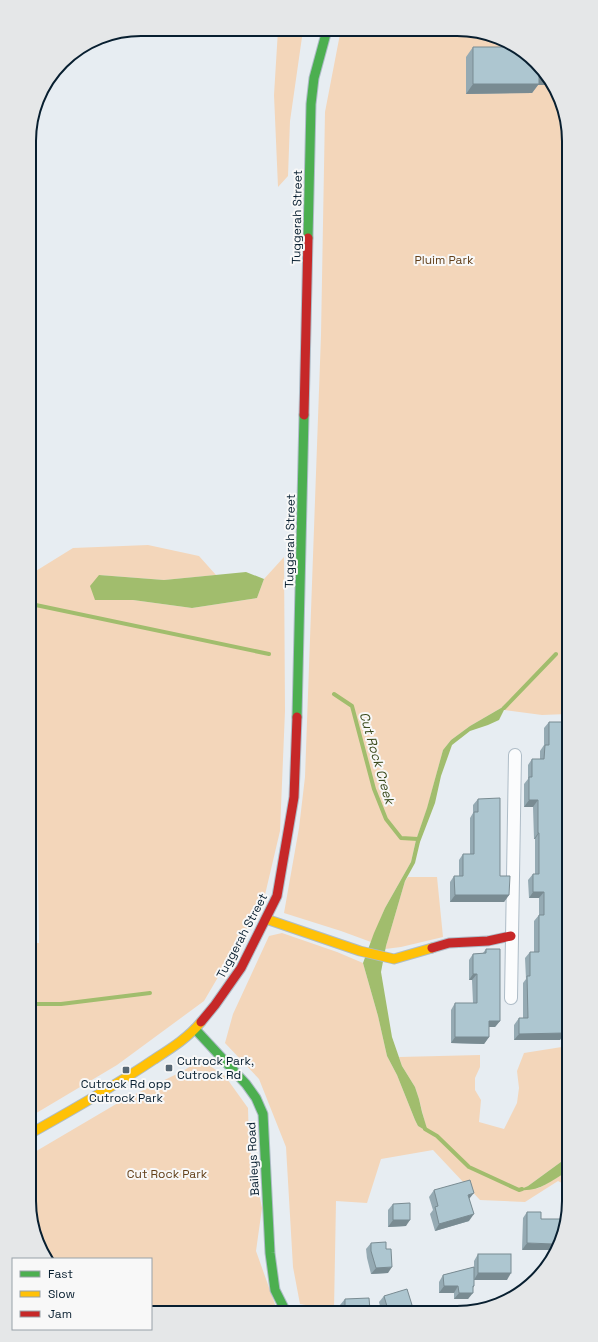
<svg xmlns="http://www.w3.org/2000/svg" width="598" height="1342" viewBox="0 0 598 1342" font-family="'Space Grotesk',sans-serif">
  <rect width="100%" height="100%" fill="#e7edf2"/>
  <!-- green -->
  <g fill="#f3d6ba">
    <polygon points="278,30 303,30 290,121 288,176 278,187 274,95"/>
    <polygon points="342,30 478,31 531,57 565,112 567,714 542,715 504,710 506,705 470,726 451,740 443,750 427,809 416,840 411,862 385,908 371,942 341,931 284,913 299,828 305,777 321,335 325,112 340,34"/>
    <polygon points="148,545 199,556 216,575 164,580 99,575 95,599 133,600 192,608 257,598 264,579 284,557 285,711 280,831 264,899 204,1001 117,1065 33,1115 32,943 39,943 37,816 32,815 31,574 73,548"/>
    <polygon points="408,877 437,877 443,937 401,947 385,949 405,881"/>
    <polygon points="282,933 337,952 363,963 378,1016 387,1056 397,1075 415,1120 418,1126 427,1131 419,1099 415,1087 402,1066 399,1057 480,1055 480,1067 475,1078 475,1090 481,1100 479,1122 504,1129 517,1103 519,1088 517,1071 524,1053 568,1046 569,1158 565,1159 528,1186 520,1190 539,1188 566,1172 569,1173 569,1187 558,1181 525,1202 480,1200 433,1150 381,1159 367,1203 336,1201 334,1310 300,1304 293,1267 286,1147 259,1079 225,1043 233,1014 269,936"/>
    <polygon points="201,1060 225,1076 248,1108 249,1145 262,1208 256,1251 277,1310 151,1311 151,1259 51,1259 33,1230 33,1153 123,1100 181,1072"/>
  </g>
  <!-- water -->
  <g fill="#a1bd6d">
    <polygon points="246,572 264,579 257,598 192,608 133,600 95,600 90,586 99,575 164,580"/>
    <polygon points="507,704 499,720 488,725 470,731 452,745 441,776 435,803 420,842 415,863 405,881 386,946 381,972 392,1037 402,1066 415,1087 419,1099 422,1112 428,1132 418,1126 415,1120 397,1075 387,1056 378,1016 363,963 374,933 385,908 411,862 416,840 427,808 443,750 451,740 470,726 501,708"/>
    <path d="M569,1158V1173L566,1172C550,1182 538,1192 519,1190L528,1186L565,1159Z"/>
  </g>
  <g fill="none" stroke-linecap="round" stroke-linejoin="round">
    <!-- stream -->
    <g stroke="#a1bd6d" stroke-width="4">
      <polyline points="31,604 269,654"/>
      <polyline points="334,694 352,706 374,789 386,819 401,838 418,839 418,841"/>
      <polyline points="504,708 556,654"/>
      <polyline points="32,1004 61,1004 150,993"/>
      <polyline points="425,1129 437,1136 469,1167 519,1190 522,1189"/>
    </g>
    <defs>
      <polyline id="street" points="511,998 515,755"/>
      <g id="fast">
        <polyline points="308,238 311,104 314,78 327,30"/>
        <polyline points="297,717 304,415"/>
        <polyline points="195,1029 246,1084 256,1098 263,1114 270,1253 275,1290 285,1310"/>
      </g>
      <g id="slow">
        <polyline points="266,919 360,951 394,959 432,948"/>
        <path d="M33,1132C74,1109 115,1086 153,1060C170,1049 188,1038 201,1022"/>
      </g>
      <g id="jam">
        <polyline points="304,415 308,238"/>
        <polyline points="432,948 449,943 488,941 511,936"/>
        <polyline points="201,1022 215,1005 241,968 277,896 294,797 297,717"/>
      </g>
    </defs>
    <!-- street casing -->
    <use href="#street" stroke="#aebcc7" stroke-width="14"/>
    <!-- fast casing -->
    <use href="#fast" stroke="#aebcc7" stroke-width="11"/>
    <!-- slow casing -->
    <use href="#slow" stroke="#aebcc7" stroke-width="11"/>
    <!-- jam casing -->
    <use href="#jam" stroke="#aebcc7" stroke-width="11"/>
    <!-- street -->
    <use href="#street" stroke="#fbfcfd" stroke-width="12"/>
    <!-- fast -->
    <use href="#fast" stroke="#4caf50" stroke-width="9"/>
    <!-- slow -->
    <use href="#slow" stroke="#ffc107" stroke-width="9"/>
    <!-- jam -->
    <use href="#jam" stroke="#c62828" stroke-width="9"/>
  </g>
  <!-- wall -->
  <g fill="#95aab3">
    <polygon points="473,47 531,57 548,85 538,85 532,93 466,94 466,57"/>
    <polygon points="549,722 567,722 567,780 564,780 567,999 564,1003 564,1033 560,1040 514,1040 514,1025 519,1018 523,1018 523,983 526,979 525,958 530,952 534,952 534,921 539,915 539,898 529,898 528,880 533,874 535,874 535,839 534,839 533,807 524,807 524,784 528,779 528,765 532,759 540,759 540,751 544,745 544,728"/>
    <polygon points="478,799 500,876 509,895 504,902 450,902 450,882 454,876 459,876 459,860 463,854 470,854 470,818 473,813 473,805"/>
    <polygon points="486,949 500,1021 495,1027 489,1027 489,1037 484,1044 451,1043 451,1010 455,1003 473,1003 472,980 469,980 469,960 473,954 483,953"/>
    <polygon points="434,1190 469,1199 469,1221 435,1231 430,1214 433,1210 429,1197"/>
    <polygon points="393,1204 406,1226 388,1227 388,1210"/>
    <polygon points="527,1212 541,1219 565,1219 522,1250 523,1218"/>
    <polygon points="371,1243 386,1249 388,1273 371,1274 367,1258 366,1249"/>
    <polygon points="478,1254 507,1280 474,1280 473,1288 468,1299 454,1299 454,1293 439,1293 439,1282 443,1275 474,1267 474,1261"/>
    <polygon points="384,1296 409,1309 381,1310 379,1302"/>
    <polygon points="345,1299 370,1310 340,1310 340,1305"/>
  </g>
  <!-- shaded-wall -->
  <g fill="#798b92">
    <polygon points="539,76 542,76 548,85 538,85 532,93 466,94 473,84"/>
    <polygon points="567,773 567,780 560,780 564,774"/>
    <polygon points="529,800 538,800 533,807 524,807"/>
    <polygon points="538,833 539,833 535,839 534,839"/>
    <polygon points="533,892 544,892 539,898 529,898"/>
    <polygon points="455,895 509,895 504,902 450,902"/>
    <polygon points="566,967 568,967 568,973 562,974"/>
    <polygon points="473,974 477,974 472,980 469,980"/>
    <polygon points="489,1021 500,1021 495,1027 484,1027"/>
    <polygon points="564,1033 560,1040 514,1040 519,1034"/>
    <polygon points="455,1037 489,1037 484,1044 451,1043"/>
    <polygon points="474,1193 469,1199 468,1195"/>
    <polygon points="474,1214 469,1221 435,1231 439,1224"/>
    <polygon points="393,1220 410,1220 406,1226 388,1227"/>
    <polygon points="527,1243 555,1244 553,1250 522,1250"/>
    <polygon points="392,1267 388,1273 371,1274 376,1268"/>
    <polygon points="478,1273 511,1273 507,1280 474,1280"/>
    <polygon points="444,1286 458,1286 454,1293 439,1293"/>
    <polygon points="473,1286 474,1286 470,1293 473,1293 468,1299 454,1299 459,1293"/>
    <polygon points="412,1305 409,1309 396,1310"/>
  </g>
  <!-- building -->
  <g fill="#adc6d0" stroke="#798b92">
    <polygon points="473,47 511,47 531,57 542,76 539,76 539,84 473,84"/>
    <polygon points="549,722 567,722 567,773 564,774 565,812 567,812 568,967 566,967 567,999 564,999 564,1033 519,1034 519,1018 528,1018 527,976 530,976 530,952 539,952 539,915 544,915 544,892 533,892 533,874 539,874 539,833 538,833 538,800 529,800 529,777 532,777 532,759 544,759 545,745 549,745"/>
    <polygon points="500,798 500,876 510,876 509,895 455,895 454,876 463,876 463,854 474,854 474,812 478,812 478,799"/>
    <polygon points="486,949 500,949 500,1021 489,1021 489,1037 455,1037 455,1003 477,1003 477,974 473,974 473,954 486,953"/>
    <polygon points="470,1180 474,1193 468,1195 474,1214 439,1224 435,1207 438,1206 434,1190"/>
    <polygon points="410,1203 410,1220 393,1220 393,1204"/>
    <polygon points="527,1212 541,1212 541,1219 565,1219 555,1244 527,1243"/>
    <polygon points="386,1242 386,1249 391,1249 392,1267 376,1268 371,1251 371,1243"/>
    <rect x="478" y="1254" width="33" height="19"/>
    <polygon points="474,1267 474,1286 473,1286 473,1293 459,1293 458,1286 444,1286 443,1275"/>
    <polygon points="407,1289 412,1305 396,1310 388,1310 384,1296"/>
    <polygon points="369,1298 370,1310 345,1310 345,1299"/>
  </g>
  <!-- markers -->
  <g fill="#566774" stroke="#f8f8f8" stroke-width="1.5">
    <rect x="165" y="1064" width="8" height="8" rx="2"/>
    <rect x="122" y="1066" width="8" height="8" rx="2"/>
  </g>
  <g text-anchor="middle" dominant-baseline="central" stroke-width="4" stroke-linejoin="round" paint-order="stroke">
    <!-- street labels -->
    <g font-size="12" fill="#081f30" stroke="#f8f8f8">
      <text transform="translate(297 217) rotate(-89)">Tuggerah Street</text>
      <text transform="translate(290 541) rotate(-89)">Tuggerah Street</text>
      <text transform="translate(242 936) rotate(-62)">Tuggerah Street</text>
      <text transform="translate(253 1159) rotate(-93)">Baileys Road</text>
    </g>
    <!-- park labels -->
    <g font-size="12" fill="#63401a" stroke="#f8f8f8">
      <text x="444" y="260">Pluim Park</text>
      <text x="167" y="1174">Cut Rock Park</text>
    </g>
    <!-- poi labels -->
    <g font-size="12" fill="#081f30" stroke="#f8f8f8" text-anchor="start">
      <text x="177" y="1061">Cutrock Park,<tspan x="177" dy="14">Cutrock Rd</tspan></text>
      <text x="126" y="1084" text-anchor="middle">Cutrock Rd opp<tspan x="126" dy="14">Cutrock Park</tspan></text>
    </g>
    <!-- water labels -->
    <g font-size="13" font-style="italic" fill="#3b4b1d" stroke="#f8f8f8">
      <text transform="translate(377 758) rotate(74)">Cut Rock Creek</text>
    </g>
  </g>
  <!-- crop -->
  <path d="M0 0H598V1342H0ZM141 36H457A105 105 0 0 1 562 141V1201A105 105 0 0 1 457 1306H141A105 105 0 0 1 36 1201V141A105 105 0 0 1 141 36Z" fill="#e5e7e8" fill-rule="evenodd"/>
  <path fill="none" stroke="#081f30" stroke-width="2" d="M141 36H457A105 105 0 0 1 562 141V1201A105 105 0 0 1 457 1306H141A105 105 0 0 1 36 1201V141A105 105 0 0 1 141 36Z"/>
  <!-- legend -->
  <rect x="12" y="1258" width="140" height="72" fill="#f8f8f8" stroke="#98a1a8"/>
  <rect x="20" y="1271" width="20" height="6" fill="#4caf50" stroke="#98a1a8"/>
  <text x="48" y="1278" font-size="12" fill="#081f30">Fast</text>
  <rect x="20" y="1291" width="20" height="6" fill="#ffc107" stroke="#98a1a8"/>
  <text x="48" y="1298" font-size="12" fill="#081f30">Slow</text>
  <rect x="20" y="1311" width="20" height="6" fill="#c62828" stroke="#98a1a8"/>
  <text x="48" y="1318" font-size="12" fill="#081f30">Jam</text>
</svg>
